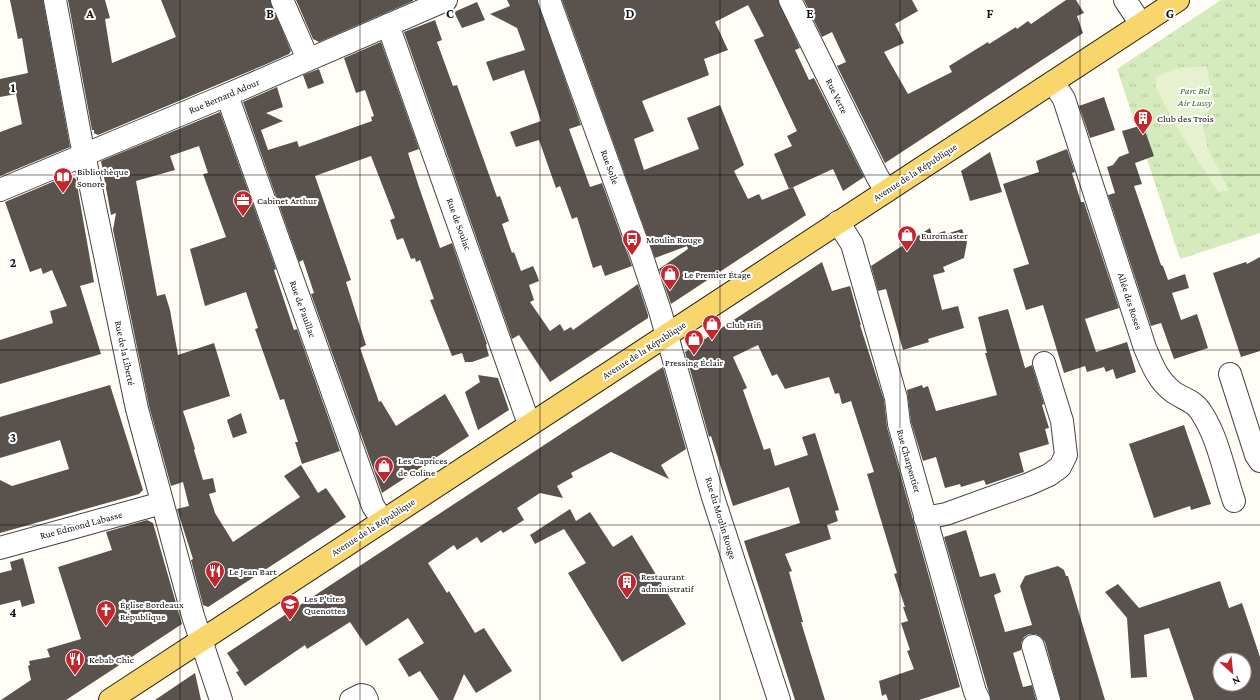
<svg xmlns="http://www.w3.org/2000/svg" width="1260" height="700" viewBox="0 0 1260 700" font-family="'Crimson Pro',serif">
  <defs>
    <pattern id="grass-tufts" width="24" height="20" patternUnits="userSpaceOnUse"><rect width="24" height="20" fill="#d5ebbd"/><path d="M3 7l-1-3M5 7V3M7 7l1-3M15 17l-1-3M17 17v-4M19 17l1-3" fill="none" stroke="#b6c8a1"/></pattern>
  </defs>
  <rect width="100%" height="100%" fill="#fffdf5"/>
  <!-- grass -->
  <polygon fill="url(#grass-tufts)" points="1221,0 1260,0 1260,233 1180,259 1117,69"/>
  <!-- pitch -->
  <polygon fill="#e6f2cf" points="1206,66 1215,104 1201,118 1208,149 1229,190 1218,192 1175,124 1156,88 1156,77 1174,69"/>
  <!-- building -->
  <g fill="#5a524d" fill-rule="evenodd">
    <polygon points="10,0 43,0 70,147 0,176 0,132 22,124 16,94 0,97 0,79 28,73 22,38 18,39"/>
    <polygon points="68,0 105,0 110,18 105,19 112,63 176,37 161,0 270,0 291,51 289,54 269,63 98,135 94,133 94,130 92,130"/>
    <polygon points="296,0 413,0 413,1 319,42 313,39"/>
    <polygon points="507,0 537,0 581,125 569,129 581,162 590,187 602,183 632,266 605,276 601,265 593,268 577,217 572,219 560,186 556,188 539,140 516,147 510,132 541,121 524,70 493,81 486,62 525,50 517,28 490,14 510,6"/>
    <polygon points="562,0 778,0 800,48 795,50 809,80 814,78 864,177 843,191 833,169 789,189 774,154 792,146 787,136 797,131 754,40 764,36 748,5 715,22 728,50 704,59 709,75 642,101 654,131 634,139 644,170 699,149 687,118 720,105 744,165 734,171 748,199 759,194 762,200 793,187 806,215 671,304 659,269 688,249 687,246 655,258"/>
    <polygon points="804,0 912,0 918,11 895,24 904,43 884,52 908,94 952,72 949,66 988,42 989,44 1016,27 1017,29 1028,21 1031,24 1066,0 1076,0 1084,13 1077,16 1083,33 885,163 837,66 846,62 832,32 822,37"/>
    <polygon points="477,2 485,20 462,28 454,12"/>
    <polygon points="435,20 442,40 437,42 453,86 457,85 497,197 500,196 509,221 502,224 512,253 514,252 521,271 533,266 537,275 539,281 529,285 534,300 530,302 550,331 560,324 564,331 571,327 573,330 638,284 648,315 648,318 550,382 519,335 512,339 404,32"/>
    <polygon points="381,42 419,149 408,153 419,187 440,248 452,243 487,344 486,345 489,356 472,362 465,362 462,353 452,356 430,300 434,299 420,260 416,262 415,258 411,259 403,238 397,240 390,220 395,218 371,156 315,176 351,280 346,282 366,345 360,348 379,402 381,401 396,426 445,394 469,436 382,493 311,294 314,293 303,260 299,262 243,102 277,87 283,107 266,113 283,121 261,130 268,150 297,141 299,147 372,121 371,117 374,116 365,90 356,93 344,58"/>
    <polygon points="319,69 324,83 308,89 303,75"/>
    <polygon points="1104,97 1115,130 1090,138 1079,106"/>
    <polygon points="220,112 276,269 274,270 294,330 297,329 340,451 302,464 295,442 298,442 284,399 280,400 255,329 258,328 246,292 205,306 190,249 226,237 203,174 208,173 199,146 170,156 175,170 136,181 157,296 165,294 170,310 178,355 214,343 230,396 183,411 195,449 194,450 203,480 213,478 216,492 209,494 215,513 233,542 300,497 284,476 301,465 318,493 326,488 346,517 208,607 203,605 191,560 193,559 177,509 189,506 183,482 171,486 149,406 113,230 116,213 111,215 101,161"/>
    <polygon points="1143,125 1154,156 1135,163 1142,184 1134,186 1161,265 1163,266 1168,280 1185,274 1189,288 1172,293 1181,320 1197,314 1208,348 1174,359 1161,323 1151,326 1108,195 1115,193 1107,167 1113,165 1119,157 1129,153 1122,131"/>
    <polygon points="1067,149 1075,172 1072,173 1081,202 1084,202 1119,308 1085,319 1096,352 1127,342 1136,372 1116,379 1113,369 1106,372 1104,367 1087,372 1085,366 1064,373 1043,305 1026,310 1013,269 1029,264 1003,184 1039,172 1036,161"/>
    <polygon points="990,152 1002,192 970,201 961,171"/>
    <polygon points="69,175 76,179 94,282 80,286 101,354 0,384 0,340 53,323 50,311 67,306 52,270 43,274 41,268 30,272 5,202"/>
    <polygon points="930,228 932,235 945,231 946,234 962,229 967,242 964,258 943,267 945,272 933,275 942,310 958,306 964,328 928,339 929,342 903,350 886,289 878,291 871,266"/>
    <polygon points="1260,257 1260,351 1241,357 1213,273 1246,262 1247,264"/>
    <polygon points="822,262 832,291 850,286 861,325 860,325 884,400 887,427 960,687 919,700 888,700 886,694 882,696 879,681 914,669 907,651 910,650 901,623 908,621 903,607 905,607 894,574 897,573 867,474 874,472 851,401 842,404 839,393 835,394 829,377 785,389 777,374 772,376 758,345 733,357 747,388 743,390 764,450 770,448 775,466 808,455 802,437 815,433 839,510 835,511 838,521 827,525 831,539 785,554 792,571 789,572 803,622 801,622 825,700 795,700 744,541 800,523 789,487 733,506 711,436 709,437 685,352"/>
    <polygon points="1008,309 1025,368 1032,365 1044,404 1042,405 1049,428 1045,429 1049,444 1019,453 1024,472 986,485 984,480 961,487 960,484 945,488 936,457 923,461 911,422 907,390 922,385 923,388 928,386 936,411 997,395 985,353 987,353 978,317"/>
    <polygon points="663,367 686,449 661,465 669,479 611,452 571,473 573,477 557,486 563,498 540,493 517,508 524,520 503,533 501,530 481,543 477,537 457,550 454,545 428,563 447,593 449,591 475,633 484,628 512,671 476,693 464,674 453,700 439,700 420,671 409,677 398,659 424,643 408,618 366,646 350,622 307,649 305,645 245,686 236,672 239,671 227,653"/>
    <polygon points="478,375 498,378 509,410 478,430 465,392 480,382"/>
    <polygon points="110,385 143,490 139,494 0,533 0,480 12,486 69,469 60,440 0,458 0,417"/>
    <polygon points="241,413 247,433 233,438 227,420"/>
    <polygon points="1184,425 1211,504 1191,510 1190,506 1154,518 1129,444"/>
    <polygon points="570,509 576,521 590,512 613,547 632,535 686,624 622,662 568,573 586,563 564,529 535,544 530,535"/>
    <polygon points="147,520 153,523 182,624 66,700 1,700 31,680 28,666 30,665 29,661 50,657 47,649 81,639 58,567 112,550 106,532"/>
    <polygon points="966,530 980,577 995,573 1001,592 994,595 1005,632 1032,625 1020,586 1025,576 1058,566 1064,570 1066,576 1068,576 1105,700 1061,700 1045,642 1041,637 1036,634 1029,634 1024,637 1021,643 1021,650 1013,653 1023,687 1032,685 1036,700 991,700 944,537"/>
    <polygon points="23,558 35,603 22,607 20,600 0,605 0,573 12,570 10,562"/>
    <path d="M1220,581L1229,608L1242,603L1260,657V700H1194L1169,628L1144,635L1147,677L1131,678L1127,618L1105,592L1118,584L1139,608ZM1220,660H1244V684H1220Z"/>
    <polygon points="195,673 201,700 155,700"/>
  </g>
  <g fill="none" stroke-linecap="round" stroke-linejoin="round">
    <defs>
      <g id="minor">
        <polyline points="55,0 81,140 137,409 193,616 221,700"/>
        <polyline points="282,0 308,59"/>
        <polyline points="549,0 641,254 660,311 712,494 779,700"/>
        <polyline points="790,0 877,176 886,191"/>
        <polyline points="1125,0 1141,24"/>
        <polyline points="388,25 529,424"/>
        <path d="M1053,82L1064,99L1145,348C1152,364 1157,379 1172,391C1182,399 1194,400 1201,412C1218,437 1224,472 1234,501"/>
        <polyline points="227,95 373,506 383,521"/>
        <polyline points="0,190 227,95 446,0"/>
        <polyline points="838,222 852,244 896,398 899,424 975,692 979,700"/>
        <polyline points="1230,374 1256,455 1260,461"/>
        <polyline points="925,518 946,514 1029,484 1049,475 1060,467 1066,455 1062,421 1044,363"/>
        <polyline points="0,548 162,503"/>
        <polyline points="1033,646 1049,700"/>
        <polyline points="351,700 361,695 365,696 367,700"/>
      </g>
      <polyline id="major" points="110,700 1178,0"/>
    </defs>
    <!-- minor casing -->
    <use href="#minor" stroke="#444" stroke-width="24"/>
    <!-- major casing -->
    <use href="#major" stroke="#222" stroke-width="24"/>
    <!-- minor -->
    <use href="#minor" stroke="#fff" stroke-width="22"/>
    <!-- major -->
    <use href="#major" stroke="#f9d66b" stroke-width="22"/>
  </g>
  <!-- grid -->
  <path fill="none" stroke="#111" stroke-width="1" stroke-opacity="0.55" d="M180,0V700M360,0V700M540,0V700M720,0V700M900,0V700M1080,0V700M0,175H1260M0,350H1260M0,525H1260"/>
  <!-- icons -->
  <defs>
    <symbol id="building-pin" viewBox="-11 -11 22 30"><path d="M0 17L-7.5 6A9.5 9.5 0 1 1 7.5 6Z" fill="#c4262e" stroke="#fff"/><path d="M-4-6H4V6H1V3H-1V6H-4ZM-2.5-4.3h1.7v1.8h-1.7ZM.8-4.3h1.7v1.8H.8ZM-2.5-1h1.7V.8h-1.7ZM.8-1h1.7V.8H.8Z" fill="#fff"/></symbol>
    <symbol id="library-pin" viewBox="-11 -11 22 30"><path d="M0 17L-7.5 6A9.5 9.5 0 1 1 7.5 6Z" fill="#c4262e" stroke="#fff"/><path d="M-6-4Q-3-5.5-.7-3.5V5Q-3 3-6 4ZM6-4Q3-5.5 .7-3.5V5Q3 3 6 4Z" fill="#fff"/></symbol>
    <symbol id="office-pin" viewBox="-11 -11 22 30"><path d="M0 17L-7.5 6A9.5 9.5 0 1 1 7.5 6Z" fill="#c4262e" stroke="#fff"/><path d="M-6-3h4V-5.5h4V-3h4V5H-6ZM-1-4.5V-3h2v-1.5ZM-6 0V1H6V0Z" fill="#fff"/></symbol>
    <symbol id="shop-pin" viewBox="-11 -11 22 30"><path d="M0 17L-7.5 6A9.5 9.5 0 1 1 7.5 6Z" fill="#c4262e" stroke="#fff"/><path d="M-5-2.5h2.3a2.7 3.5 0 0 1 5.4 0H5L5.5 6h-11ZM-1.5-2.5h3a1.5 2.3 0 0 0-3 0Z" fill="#fff"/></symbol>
    <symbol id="bus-pin" viewBox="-11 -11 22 30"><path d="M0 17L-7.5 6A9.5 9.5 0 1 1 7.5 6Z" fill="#c4262e" stroke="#fff"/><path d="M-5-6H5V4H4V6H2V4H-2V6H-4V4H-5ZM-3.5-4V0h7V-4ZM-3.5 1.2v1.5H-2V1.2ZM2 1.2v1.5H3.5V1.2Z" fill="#fff"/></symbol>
    <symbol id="restaurant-pin" viewBox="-11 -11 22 30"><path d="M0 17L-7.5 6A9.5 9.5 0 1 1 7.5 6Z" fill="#c4262e" stroke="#fff"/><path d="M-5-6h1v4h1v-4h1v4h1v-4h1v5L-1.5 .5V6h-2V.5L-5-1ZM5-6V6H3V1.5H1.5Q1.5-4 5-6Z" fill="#fff"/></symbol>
    <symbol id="school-pin" viewBox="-11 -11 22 30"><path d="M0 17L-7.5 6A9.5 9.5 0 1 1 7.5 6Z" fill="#c4262e" stroke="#fff"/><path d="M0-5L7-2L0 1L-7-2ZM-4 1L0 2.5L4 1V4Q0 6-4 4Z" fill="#fff"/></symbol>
    <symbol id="church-pin" viewBox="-11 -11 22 30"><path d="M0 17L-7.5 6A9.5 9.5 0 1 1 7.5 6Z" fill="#c4262e" stroke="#fff"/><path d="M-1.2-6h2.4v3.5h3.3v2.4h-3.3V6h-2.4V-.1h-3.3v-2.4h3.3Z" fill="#fff"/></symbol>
  </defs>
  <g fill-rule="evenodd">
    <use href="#building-pin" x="1132" y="107" width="22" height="30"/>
    <use href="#library-pin" x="52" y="166" width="22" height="30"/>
    <use href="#office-pin" x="232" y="189" width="22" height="30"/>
    <use href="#shop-pin" x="896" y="224" width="22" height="30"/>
    <use href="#bus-pin" x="621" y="228" width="22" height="30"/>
    <use href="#shop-pin" x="659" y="263" width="22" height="30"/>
    <use href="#shop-pin" x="701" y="313" width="22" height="30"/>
    <use href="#shop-pin" x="683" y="328" width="22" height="30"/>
    <use href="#shop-pin" x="373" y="455" width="22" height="30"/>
    <use href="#restaurant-pin" x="204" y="560" width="22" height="30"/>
    <use href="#building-pin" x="616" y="571" width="22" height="30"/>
    <use href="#school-pin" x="279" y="593" width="22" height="30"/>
    <use href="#church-pin" x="95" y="599" width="22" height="30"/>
    <use href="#restaurant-pin" x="64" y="648" width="22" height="30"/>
  </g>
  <g text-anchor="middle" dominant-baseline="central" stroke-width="4" stroke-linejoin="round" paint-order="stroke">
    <!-- park labels -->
    <g font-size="10" font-style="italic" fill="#2f6b1f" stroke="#fff">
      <text x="1195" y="90">Parc Bel<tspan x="1195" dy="12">Air Lussy</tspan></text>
    </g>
    <!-- street labels -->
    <g font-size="10" fill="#111" stroke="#fff">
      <text transform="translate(224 96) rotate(-23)">Rue Bernard Adour</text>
      <text transform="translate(837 96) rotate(64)">Rue Verte</text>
      <text transform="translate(610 167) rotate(70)">Rue Solle</text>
      <text transform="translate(915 172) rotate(-33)">Avenue de la République</text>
      <text transform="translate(459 224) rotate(70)">Rue de Soulac</text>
      <text transform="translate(1130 301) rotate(72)">Allée des Roses</text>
      <text transform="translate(303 309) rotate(70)">Rue de Pauillac</text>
      <text transform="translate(644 350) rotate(-33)">Avenue de la République</text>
      <text transform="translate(125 353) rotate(78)">Rue de la Liberté</text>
      <text transform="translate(909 461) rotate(74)">Rue Charpentier</text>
      <text transform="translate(721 518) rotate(73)">Rue du Moulin Rouge</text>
      <text transform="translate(81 525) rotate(-15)">Rue Edmond Labasse</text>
      <text transform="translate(373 527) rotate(-33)">Avenue de la République</text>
    </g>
    <!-- poi labels -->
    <g font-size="10" fill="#111" stroke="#fff" text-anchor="start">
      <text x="1157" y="118">Club des Trois</text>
      <text x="77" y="171">Bibliothèque<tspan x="77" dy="12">Sonore</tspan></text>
      <text x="257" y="200">Cabinet Arthur</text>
      <text x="921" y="235">Euromaster</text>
      <text x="646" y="239">Moulin Rouge</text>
      <text x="684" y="274">Le Premier Étage</text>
      <text x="726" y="324">Club Hifi</text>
      <text x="694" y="362" text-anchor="middle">Pressing Éclair</text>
      <text x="398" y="460">Les Caprices<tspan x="398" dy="12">de Coline</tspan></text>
      <text x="229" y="571">Le Jean Bart</text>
      <text x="641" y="576">Restaurant<tspan x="641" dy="12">administratif</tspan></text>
      <text x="304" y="598">Les P'tites<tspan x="304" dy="12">Quenottes</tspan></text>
      <text x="120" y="604">Église Bordeaux<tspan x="120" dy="12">République</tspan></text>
      <text x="89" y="659">Kebab Chic</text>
    </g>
  </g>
  <g font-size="13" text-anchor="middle" font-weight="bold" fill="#111" stroke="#fff" stroke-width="4" stroke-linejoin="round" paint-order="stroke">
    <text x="90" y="18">A</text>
    <text x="270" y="18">B</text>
    <text x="450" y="18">C</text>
    <text x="630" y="18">D</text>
    <text x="810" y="18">E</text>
    <text x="990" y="18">F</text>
    <text x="1170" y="18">G</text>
    <text x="13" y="92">1</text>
    <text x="13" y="267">2</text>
    <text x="13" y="442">3</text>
    <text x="13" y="617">4</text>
  </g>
  <!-- north arrow -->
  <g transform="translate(1232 672) rotate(153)"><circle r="19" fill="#ffffff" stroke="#a0a0a0"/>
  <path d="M0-3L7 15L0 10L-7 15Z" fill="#c4262e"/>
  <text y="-6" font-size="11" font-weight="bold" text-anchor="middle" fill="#111111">N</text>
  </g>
</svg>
